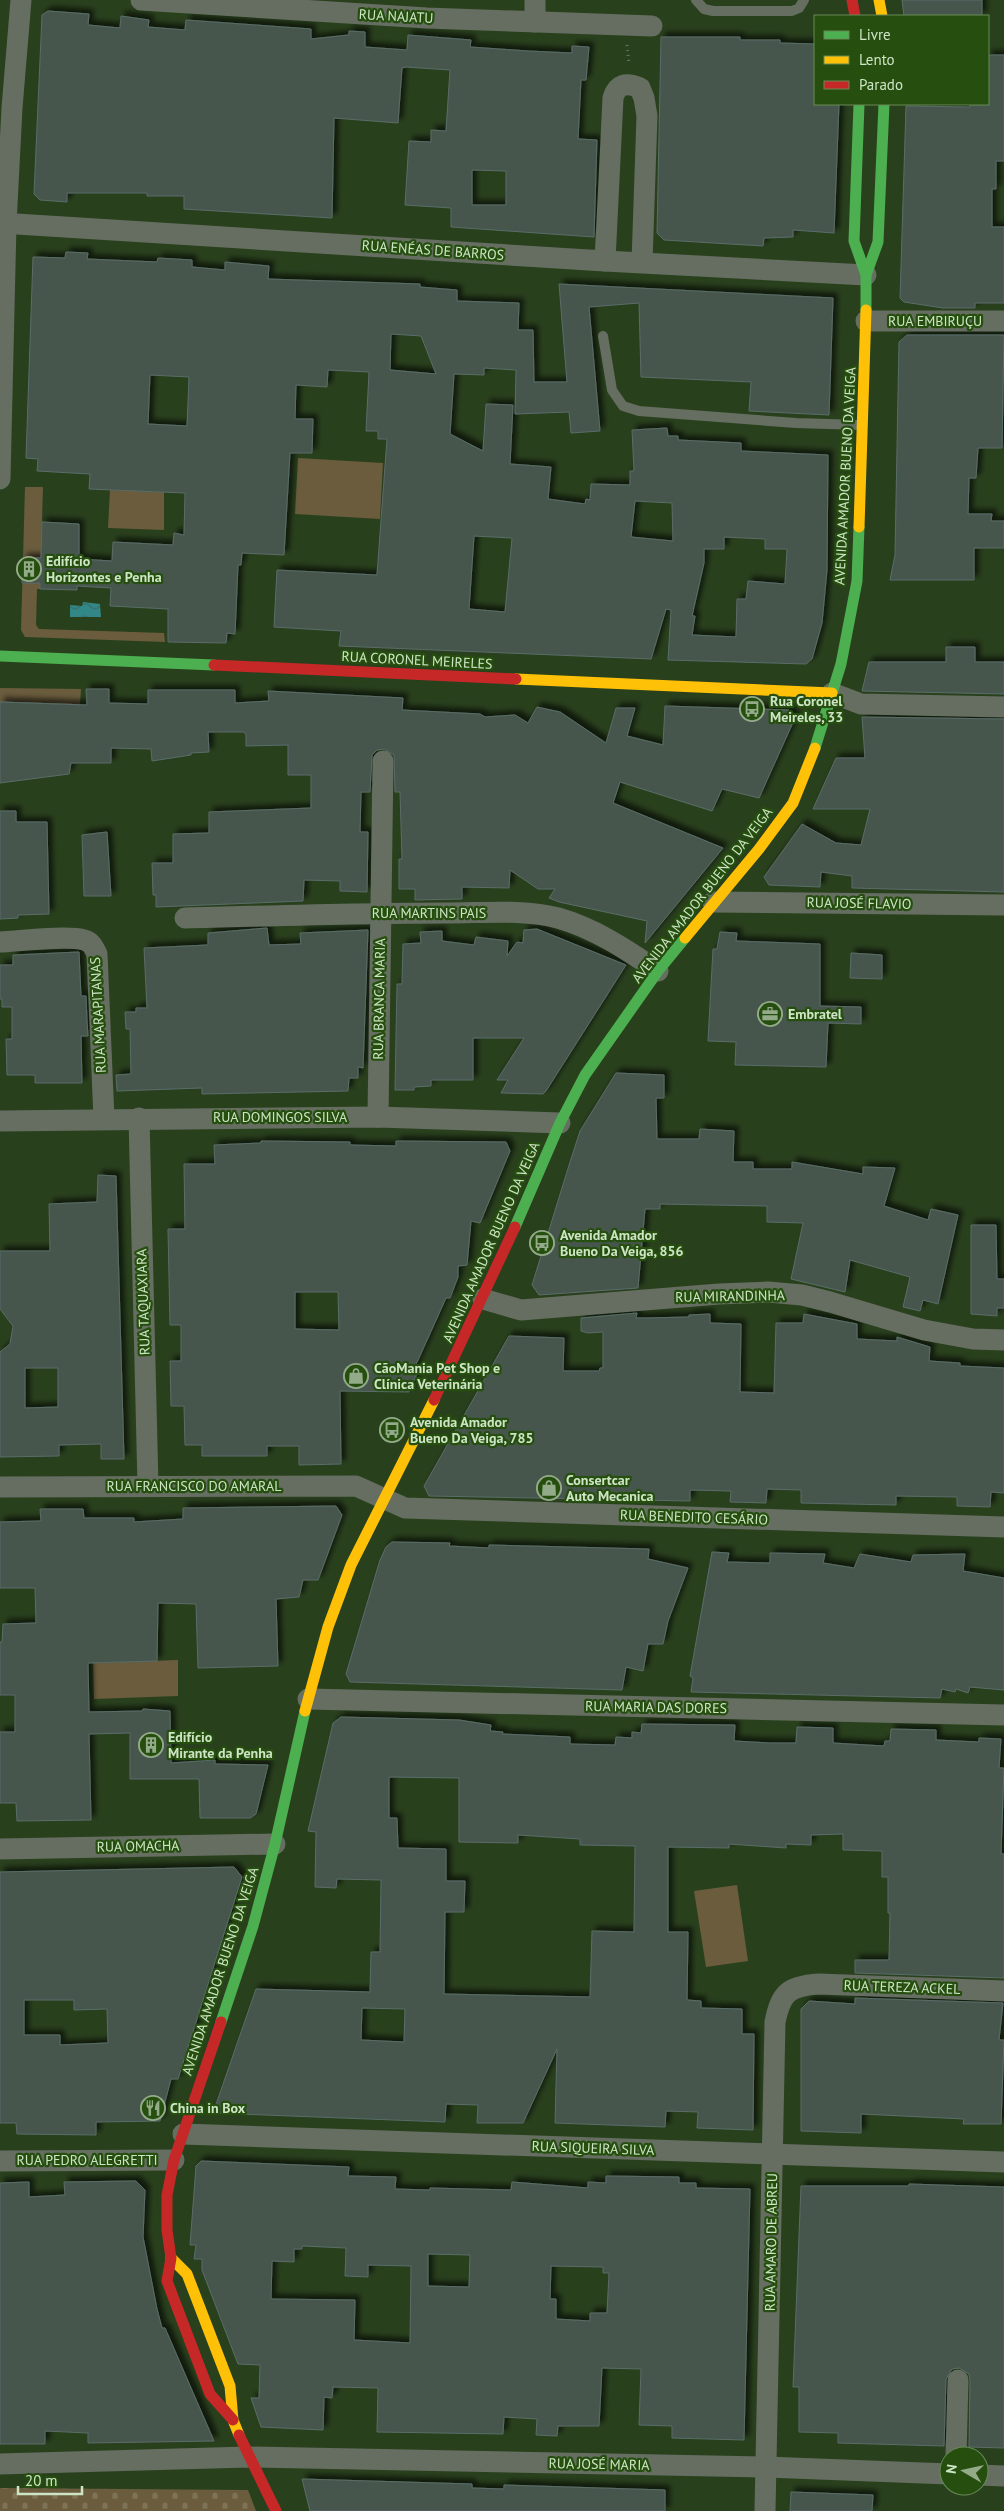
<svg xmlns="http://www.w3.org/2000/svg" width="1004" height="2511" viewBox="0 0 1004 2511" font-family="'PT Sans',sans-serif">
  <defs>
    <pattern id="cemetery-stones" width="16" height="16" patternUnits="userSpaceOnUse" patternTransform="scale(1.25)"><rect width="16" height="16" fill="#6a5c3d"/><path d="M2 7V4a2 2 0 0 1 4 0v3zM10 15v-3a2 2 0 0 1 4 0v3z" fill="#7e7357"/></pattern>
    <pattern id="water-waves" width="16" height="10" patternUnits="userSpaceOnUse" patternTransform="scale(1.25)"><rect width="16" height="10" fill="#328887"/><path d="M0 5q4-4 8 0t8 0" fill="none" stroke="#376d69"/></pattern>
    <filter id="shadow"><feDropShadow dx="4.5" dy="-4.5" stdDeviation="2.5" flood-color="#0009"/></filter>
  </defs>
  <rect width="100%" height="100%" fill="#29401d"/>
  <!-- cemetery -->
  <polygon fill="url(#cemetery-stones)" points="0,2488 248,2490 256,2511 0,2511"/>
  <!-- garden -->
  <g fill="#6a5c3d">
    <polygon points="298,458 383,463 380,519 295,514"/>
    <polygon points="25,487 43,487 40,589 37,589 36,625 39,629 164,633 165,642 25,637 21,630"/>
    <polygon points="110,490 164,492 164,530 108,528"/>
    <polygon points="0,688 81,689 80,705 0,702"/>
    <polygon points="178,1660 178,1696 94,1699 93,1663"/>
    <polygon points="737,1885 748,1961 706,1967 694,1891"/>
  </g>
  <!-- water -->
  <polygon fill="url(#water-waves)" points="83,602 100,604 101,617 70,617 70,605 82,606"/>
  <!-- building -->
  <g fill="#46564e" stroke="#5a6d68" fill-rule="evenodd" filter="url(#shadow)">
    <polygon points="902,0 982,0 982,16 904,16"/>
    <path d="M48,11L89,14L88,25L120,28L121,16L149,20L148,27L185,30L186,20L311,29V39L349,35V31L365,32V47L407,50L408,35L471,40L470,47L528,51L572,53V46L589,47L586,80H581L578,139L597,140L594,237L451,227V208L405,205L409,141L431,142V130L446,131L450,70L406,67L402,68L398,123L334,118L332,218L184,209V196H147V193H67V202L40,200L34,194L42,15ZM472,170L506,171V205H472Z"/>
    <polygon points="661,37 740,37 740,40 780,40 780,43 815,44 815,104 839,104 834,233 793,230 793,237 764,238 763,246 664,240 657,233"/>
    <polygon points="988,55 1004,55 1004,161 996,161 996,189 992,189 992,227 1004,227 1004,303 975,303 975,308 943,308 904,302 900,298 906,106 970,107 970,104 988,104"/>
    <path d="M66,252L88,253L87,259L157,262L158,258L192,260V267L225,270V262L269,266L268,279L420,284V287L457,290V301L519,303L518,330H533L534,382H567L559,284L833,298L829,415L749,411L751,382L641,377L639,303L589,307L600,431L571,433L569,412L515,414L516,370L484,368V375L454,374L450,434L483,451L486,404L513,405L510,464L551,467L548,499L585,504L586,499L590,500L591,484L630,485V471H634L632,430L667,428L668,436H678V440L741,443V451L828,455L827,570L822,623L812,659L806,664L668,660L671,610L666,609L651,659L339,646L341,631L274,627L277,570L377,575L387,439H378V431H366L369,372L328,370L327,387L296,385L295,419H313L312,453H290L284,555L242,553L241,565H238L235,634L227,633L226,643L168,642V609L110,606L111,588L77,586V590L40,589V583H22L23,558H41L42,522L79,524V559L112,561L113,542L173,545L174,533L184,535L185,493L89,489L90,474L37,471L38,459L26,458L33,257L65,258ZM391,334L421,336L436,374L390,370ZM150,375L189,377L187,426L148,424ZM635,501L672,503L673,541L631,537ZM474,536L512,538L505,612L469,609ZM724,537L765,539V549H787L785,584L748,581L746,599H737L736,637L692,635L695,616H692L704,563V549H724Z"/>
    <polygon points="907,335 1004,335 1002,448 978,448 976,478 969,478 968,514 992,514 991,521 1004,521 1004,548 974,548 974,580 890,580 895,555 899,342"/>
    <polygon points="946,647 975,647 975,662 1004,662 1004,694 862,691 869,662 946,662"/>
    <polygon points="86,689 109,689 109,703 148,704 148,690 235,690 235,703 269,701 268,691 403,698 402,710 480,714 485,717 515,715 528,723 537,707 560,712 606,743 616,708 635,708 627,736 663,745 665,706 789,710 795,718 759,798 722,789 712,811 620,782 613,803 723,848 645,943 647,921 559,902 549,898 555,889 538,889 510,870 509,888 462,887 462,899 415,900 415,889 399,889 399,859 402,859 400,792 395,792 394,755 384,749 377,750 372,755 370,792 361,792 360,832 368,832 367,892 340,891 340,881 304,880 303,901 156,907 156,895 153,895 152,863 173,863 173,834 209,833 209,812 311,808 311,775 288,775 288,745 246,746 246,734 243,732 208,732 209,752 191,753 191,755 152,761 151,749 111,748 111,763 71,763 69,774 0,783 0,702 87,705"/>
    <polygon points="862,717 1004,719 1004,892 852,888 852,876 821,872 820,887 769,885 764,877 802,824 836,843 861,845 870,809 813,809 836,758 865,758"/>
    <polygon points="0,811 16,811 16,822 47,822 49,914 18,915 18,918 0,919"/>
    <polygon points="107,832 111,896 84,896 82,835"/>
    <polygon points="267,928 269,945 301,944 300,933 368,930 363,1068 358,1067 358,1078 349,1078 348,1091 202,1094 202,1088 117,1091 116,1075 131,1074 130,1029 126,1029 125,1012 136,1012 136,1008 147,1008 144,948 208,945 208,933"/>
    <polygon points="537,929 626,965 546,1091 543,1094 501,1093 508,1080 497,1080 524,1038 473,1038 473,1080 431,1080 431,1086 414,1087 414,1090 395,1090 397,984 402,984 403,944 421,943 420,932 442,931 442,941 474,945 476,937 508,941 507,956 517,942 523,943 524,930"/>
    <polygon points="720,932 737,933 736,941 820,944 820,1006 861,1007 861,1024 828,1023 826,1067 735,1065 736,1042 708,1041 713,949 717,949"/>
    <polygon points="79,952 81,996 86,996 87,1021 88,1036 81,1036 82,1083 35,1083 35,1075 7,1075 6,1039 12,1039 12,1007 2,1007 2,999 0,999 0,965 13,965 13,955"/>
    <polygon points="851,953 882,955 882,979 850,978"/>
    <polygon points="616,1073 664,1075 664,1098 656,1098 657,1139 699,1139 700,1129 734,1131 733,1162 753,1162 753,1169 792,1169 792,1162 863,1174 863,1167 895,1168 884,1206 928,1220 931,1209 958,1215 938,1304 923,1300 920,1311 903,1307 910,1277 850,1260 845,1292 791,1279 803,1223 767,1222 767,1206 660,1204 660,1209 645,1209 638,1288 539,1295 532,1285 570,1162 580,1131"/>
    <path d="M261,1141L350,1142V1145L396,1146V1141L506,1142L510,1151L480,1223L471,1221L467,1265L458,1266V1277L450,1298H446L414,1369H419L409,1392L340,1391L341,1464L299,1465V1446H267V1456H202V1445H185L184,1406H171L170,1361H181V1325H170L168,1229H185L184,1164H215L214,1145L261,1143ZM295,1292H338L339,1330L295,1329Z"/>
    <path d="M98,1175L116,1176L124,1459H101V1444L59,1445V1456L0,1457V1352L10,1344L13,1326L0,1309V1251H50L49,1204L97,1202ZM25,1368H58V1407L25,1408Z"/>
    <polygon points="971,1225 996,1225 997,1279 1004,1279 1004,1308 997,1308 997,1316 971,1314"/>
    <polygon points="637,1313 636,1318 646,1318 689,1317 689,1315 710,1314 710,1323 741,1324 740,1392 774,1393 776,1323 803,1323 804,1314 857,1324 857,1339 897,1341 897,1337 930,1347 929,1361 960,1363 960,1366 1004,1368 1004,1493 991,1492 990,1507 957,1506 957,1497 896,1496 896,1505 801,1503 801,1490 767,1489 766,1503 730,1502 731,1491 690,1490 690,1501 429,1496 424,1486 509,1336 564,1338 563,1371 599,1371 600,1368 603,1368 603,1332 588,1333 581,1331 581,1318"/>
    <polygon points="336,1506 342,1515 318,1580 303,1580 299,1597 276,1599 278,1666 198,1668 196,1604 158,1603 157,1661 88,1663 89,1712 142,1711 143,1709 170,1711 171,1763 215,1760 215,1764 268,1765 256,1814 250,1818 200,1818 199,1779 130,1779 130,1733 89,1734 91,1820 17,1821 16,1803 0,1803 0,1732 15,1732 15,1695 0,1695 0,1642 2,1642 3,1624 36,1623 35,1588 0,1588 0,1522 41,1521 40,1509 83,1509 84,1518 134,1518 134,1522 183,1519 183,1508"/>
    <polygon points="392,1542 450,1543 449,1546 489,1548 489,1545 649,1549 648,1559 688,1568 668,1621 663,1644 648,1644 643,1671 626,1667 622,1690 350,1682 346,1674 380,1560 386,1547"/>
    <polygon points="712,1552 729,1553 727,1562 770,1563 770,1553 825,1554 823,1563 854,1568 860,1554 911,1562 913,1555 965,1554 963,1571 1004,1578 1004,1690 970,1687 968,1693 956,1689 955,1692 942,1689 940,1698 691,1692 693,1678 690,1676"/>
    <path d="M341,1717L459,1720L491,1725L490,1731L503,1732L502,1734L570,1737V1744L615,1745L616,1737L632,1738V1732L641,1733L642,1724L735,1725L734,1741L770,1743H796L797,1727L833,1728V1743L884,1746L885,1741H890L891,1729L936,1730V1740L979,1742V1738L1001,1739L999,1768H1004L1001,1854H1004V1978L855,1973V1960H889L890,1913H888V1877H882V1851L843,1850V1834L811,1835V1845L786,1844V1848L729,1844V1848L668,1847V1932H688L687,2000L701,2001V2008L742,2009V2034H754L753,2130L697,2128L698,2112L666,2111L665,2127L555,2123L557,2049L523,2123H477L478,2105L446,2104L445,2122L213,2113L256,1989L370,1992L371,1952H380L381,1880L337,1879L336,1888L315,1887L316,1832L308,1831L333,1723ZM389,1777L459,1778V1842L518,1843V1835L580,1839V1845L635,1846L634,1932L592,1931L590,1997L444,1994L445,1912H464L465,1881H446V1849L398,1848L397,1818H389ZM362,2008L405,2009L404,2042L361,2040Z"/>
    <path d="M234,1867L242,1877L178,2079H171L160,2121L96,2122V2135L17,2134L16,2123H0V1872ZM24,2000H74V2010L107,2009L108,2043L60,2045V2035H24Z"/>
    <polygon points="855,1998 1003,2003 999,2040 1004,2040 1001,2124 963,2124 964,2119 861,2114 861,2133 801,2131 801,2009 809,2001 855,2004"/>
    <path d="M201,2161L349,2167L348,2176L396,2177L395,2189L430,2190V2188L511,2190L512,2182L588,2188V2182L606,2183V2176L679,2177V2183H696V2188L750,2189L744,2440L672,2438V2426L639,2425L641,2369L602,2368L599,2426H558L557,2436L536,2435L537,2419L504,2417L503,2434L377,2432L378,2388L333,2387L332,2398L324,2397L323,2430L261,2427L251,2398H259L260,2365L238,2364L202,2270V2259H194L196,2245H190L196,2166ZM302,2246L346,2248L345,2276L368,2277V2265L411,2266L410,2343L354,2340L355,2300L271,2299L272,2261L294,2262V2249H302ZM428,2254L470,2255L469,2287L428,2286ZM551,2266L603,2267V2273H609L607,2313H590V2321L556,2319V2299H550Z"/>
    <polygon points="136,2181 145,2190 143,2237 157,2309 162,2328 165,2328 214,2441 88,2443 88,2433 45,2431 45,2444 0,2444 0,2183 29,2182 29,2197 65,2195 64,2182"/>
    <polygon points="909,2184 1004,2187 1004,2448 969,2447 970,2380 969,2374 959,2368 952,2369 946,2379 944,2446 838,2443 838,2433 799,2432 799,2387 793,2387 801,2186 909,2186"/>
    <polygon points="302,2479 472,2484 472,2488 504,2489 504,2485 665,2490 665,2511 310,2511"/>
    <polygon points="791,2492 873,2495 872,2511 790,2511"/>
  </g>
  <g fill="none" stroke-linecap="round" stroke-linejoin="round">
    <!-- path -->
    <polyline stroke="#6b7666" stroke-width="3" stroke-dasharray="1 4" stroke-linecap="butt" points="627,45 629,64"/>
    <!-- lane -->
    <g stroke="#656e61" stroke-width="10">
      <polyline points="696,0 704,9 713,11 792,11 799,8 804,0"/>
      <polyline points="603,336 612,390 623,406 639,411 796,423 861,425"/>
    </g>
    <!-- street -->
    <g stroke="#656e61" stroke-width="21">
      <polyline points="141,0 427,18 652,26"/>
      <polyline points="535,22 535,0"/>
      <polyline points="0,223 605,261 866,275"/>
      <path d="M605,261L613,98C617,84 626,82 640,88L644,98L647,116L642,262"/>
      <polyline points="866,321 1004,321"/>
      <polyline points="0,479 6,224 12,108 21,0"/>
      <polyline points="832,693 861,704 1004,707"/>
      <polyline points="713,902 1004,905"/>
      <path d="M185,918C273,916 360,913 448,913C482,913 525,909 558,918C594,928 627,950 658,971"/>
      <path d="M0,942C19,941 68,935 84,940C92,942 94,948 97,954L104,1119"/>
      <polyline points="378,1117 383,761"/>
      <polyline points="139,1118 148,1486"/>
      <polyline points="0,1121 378,1117 560,1123"/>
      <polyline points="483,1299 521,1310 719,1294 768,1292 802,1295 830,1302 924,1330 973,1339 1004,1340"/>
      <polyline points="0,1487 356,1486 405,1508 1004,1527"/>
      <polyline points="308,1699 1004,1715"/>
      <polyline points="0,1849 275,1844"/>
      <polyline points="183,2134 1004,2162"/>
      <polyline points="0,2161 174,2160"/>
      <polyline points="956,2456 958,2380"/>
      <polyline points="0,2464 248,2457 766,2467 949,2474"/>
      <polyline points="979,2475 1004,2476"/>
      <path d="M765,2511L775,2022C781,1993 788,1986 819,1984L1004,1991"/>
    </g>
    <!-- fast -->
    <g stroke="#4caf50" stroke-width="11">
      <polyline points="859,104 854,241 866,275 866,310"/>
      <polyline points="866,275 878,242 884,104"/>
      <polyline points="0,656 214,665"/>
      <polyline points="815,748 841,664 857,581 859,527"/>
      <polyline points="515,1227 560,1123 585,1075 658,971 685,938"/>
      <polyline points="221,2022 253,1926 275,1844 305,1711"/>
    </g>
    <!-- slow -->
    <g stroke="#ffc107" stroke-width="11">
      <polyline points="879,0 882,16"/>
      <polyline points="859,527 866,310"/>
      <polyline points="516,679 832,693"/>
      <polyline points="685,938 759,849 793,803 815,748"/>
      <polyline points="305,1711 328,1627 351,1565 434,1400"/>
      <polyline points="171,2258 187,2274 230,2386 233,2420 239,2435"/>
    </g>
    <!-- jam -->
    <g stroke="#c62828" stroke-width="11">
      <polyline points="852,0 855,16"/>
      <polyline points="214,665 516,679"/>
      <polyline points="434,1400 515,1227"/>
      <polyline points="221,2022 174,2160 167,2195 167,2230 171,2258 167,2281 210,2394 233,2420"/>
      <polyline points="239,2435 276,2511"/>
    </g>
  </g>
  <!-- icons -->
  <defs>
    <symbol id="building-ring" viewBox="-11 -11 22 22"><circle r="9.5" fill="#254e0f" stroke="#94ab8a" stroke-width="1.5"/><path d="M-4-6H4V6H1V3H-1V6H-4ZM-2.5-4.3h1.7v1.8h-1.7ZM.8-4.3h1.7v1.8H.8ZM-2.5-1h1.7V.8h-1.7ZM.8-1h1.7V.8H.8Z" fill="#94ab8a"/></symbol>
    <symbol id="bus-ring" viewBox="-11 -11 22 22"><circle r="9.5" fill="#254e0f" stroke="#94ab8a" stroke-width="1.5"/><path d="M-5-6H5V4H4V6H2V4H-2V6H-4V4H-5ZM-3.5-4V0h7V-4ZM-3.5 1.2v1.5H-2V1.2ZM2 1.2v1.5H3.5V1.2Z" fill="#94ab8a"/></symbol>
    <symbol id="office-ring" viewBox="-11 -11 22 22"><circle r="9.5" fill="#254e0f" stroke="#94ab8a" stroke-width="1.5"/><path d="M-6-3h4V-5.5h4V-3h4V5H-6ZM-1-4.5V-3h2v-1.5ZM-6 0V1H6V0Z" fill="#94ab8a"/></symbol>
    <symbol id="shop-ring" viewBox="-11 -11 22 22"><circle r="9.5" fill="#254e0f" stroke="#94ab8a" stroke-width="1.5"/><path d="M-5-2.5h2.3a2.7 3.5 0 0 1 5.4 0H5L5.5 6h-11ZM-1.5-2.5h3a1.5 2.3 0 0 0-3 0Z" fill="#94ab8a"/></symbol>
    <symbol id="restaurant-ring" viewBox="-11 -11 22 22"><circle r="9.5" fill="#254e0f" stroke="#94ab8a" stroke-width="1.5"/><path d="M-5-6h1v4h1v-4h1v4h1v-4h1v5L-1.5 .5V6h-2V.5L-5-1ZM5-6V6H3V1.5H1.5Q1.5-4 5-6Z" fill="#94ab8a"/></symbol>
  </defs>
  <g fill-rule="evenodd">
    <use href="#building-ring" x="15" y="555" width="28" height="28"/>
    <use href="#bus-ring" x="738" y="695" width="28" height="28"/>
    <use href="#office-ring" x="756" y="1000" width="28" height="28"/>
    <use href="#bus-ring" x="528" y="1229" width="28" height="28"/>
    <use href="#shop-ring" x="342" y="1362" width="28" height="28"/>
    <use href="#bus-ring" x="378" y="1416" width="28" height="28"/>
    <use href="#shop-ring" x="535" y="1474" width="28" height="28"/>
    <use href="#building-ring" x="137" y="1731" width="28" height="28"/>
    <use href="#restaurant-ring" x="139" y="2094" width="28" height="28"/>
  </g>
  <g text-anchor="middle" dominant-baseline="central" stroke-width="4.5" stroke-linejoin="round" paint-order="stroke">
    <!-- street labels -->
    <g font-size="14" fill="#cde5c4" stroke="#254e0f">
      <text transform="translate(396 16) rotate(3)">RUA NAJATU</text>
      <text transform="translate(433 250) rotate(4)">RUA ENÉAS DE BARROS</text>
      <text x="935" y="321">RUA EMBIRUÇU</text>
      <text transform="translate(845 476) rotate(-87)">AVENIDA AMADOR BUENO DA VEIGA</text>
      <text transform="translate(417 660) rotate(3)">RUA CORONEL MEIRELES</text>
      <text transform="translate(702 895) rotate(-52)">AVENIDA AMADOR BUENO DA VEIGA</text>
      <text transform="translate(859 903) rotate(1)">RUA JOSÉ FLAVIO</text>
      <text x="429" y="913">RUA MARTINS PAIS</text>
      <text transform="translate(379 999) rotate(-89)">RUA BRANCA MARIA</text>
      <text transform="translate(98 1015) rotate(-93)">RUA MARAPITANAS</text>
      <text x="280" y="1117">RUA DOMINGOS SILVA</text>
      <text transform="translate(491 1242) rotate(-66)">AVENIDA AMADOR BUENO DA VEIGA</text>
      <text transform="translate(730 1296) rotate(-1)">RUA MIRANDINHA</text>
      <text transform="translate(143 1302) rotate(-92)">RUA TAQUAXIARA</text>
      <text x="194" y="1486">RUA FRANCISCO DO AMARAL</text>
      <text transform="translate(694 1517) rotate(2)">RUA BENEDITO CESÁRIO</text>
      <text transform="translate(656 1707) rotate(1)">RUA MARIA DAS DORES</text>
      <text transform="translate(138 1846) rotate(-1)">RUA OMACHA</text>
      <text transform="translate(220 1971) rotate(-72)">AVENIDA AMADOR BUENO DA VEIGA</text>
      <text transform="translate(902 1987) rotate(2)">RUA TEREZA ACKEL</text>
      <text transform="translate(593 2148) rotate(2)">RUA SIQUEIRA SILVA</text>
      <text x="87" y="2160">RUA PEDRO ALEGRETTI</text>
      <text transform="translate(771 2242) rotate(-89)">RUA AMARO DE ABREU</text>
      <text transform="translate(599 2464) rotate(1)">RUA JOSÉ MARIA</text>
    </g>
    <!-- poi labels -->
    <g font-size="14" font-weight="bold" fill="#cde5c4" stroke="#254e0f" text-anchor="start">
      <text x="46" y="561">Edifício<tspan x="46" dy="16">Horizontes e Penha</tspan></text>
      <text x="770" y="701">Rua Coronel<tspan x="770" dy="16">Meireles, 33</tspan></text>
      <text x="788" y="1014">Embratel</text>
      <text x="560" y="1235">Avenida Amador<tspan x="560" dy="16">Bueno Da Veiga, 856</tspan></text>
      <text x="374" y="1368">CãoMania Pet Shop e<tspan x="374" dy="16">Clínica Veterinária</tspan></text>
      <text x="410" y="1422">Avenida Amador<tspan x="410" dy="16">Bueno Da Veiga, 785</tspan></text>
      <text x="566" y="1480">Consertcar<tspan x="566" dy="16">Auto Mecanica</tspan></text>
      <text x="168" y="1737">Edifício<tspan x="168" dy="16">Mirante da Penha</tspan></text>
      <text x="170" y="2108">China in Box</text>
    </g>
  </g>
  <!-- legend -->
  <rect x="814" y="15" width="175" height="90" fill="#254e0f" stroke="#688a57"/>
  <rect x="824" y="31" width="25" height="8" fill="#4caf50" stroke="#688a57"/>
  <text x="859" y="40" font-size="15" fill="#cde5c4">Livre</text>
  <rect x="824" y="56" width="25" height="8" fill="#ffc107" stroke="#688a57"/>
  <text x="859" y="65" font-size="15" fill="#cde5c4">Lento</text>
  <rect x="824" y="81" width="25" height="8" fill="#c62828" stroke="#688a57"/>
  <text x="859" y="90" font-size="15" fill="#cde5c4">Parado</text>
  <!-- north arrow -->
  <g transform="translate(964 2471) rotate(279)"><circle r="24" fill="#254e0f" stroke="#688a57"/>
  <path d="M0-4L9 19L0 12L-9 19Z" fill="#94ab8a"/>
  <text y="-8" font-size="14" font-weight="bold" text-anchor="middle" fill="#cde5c4">N</text>
  </g>
  <!-- scale -->
  <path d="M18 2486v8h64v-8" fill="none" stroke="#cde5c4" stroke-width="2.5"/>
  <text x="25" y="2486" font-size="15" fill="#cde5c4" stroke="#254e0f" stroke-width="4" paint-order="stroke">20 m</text>
</svg>
